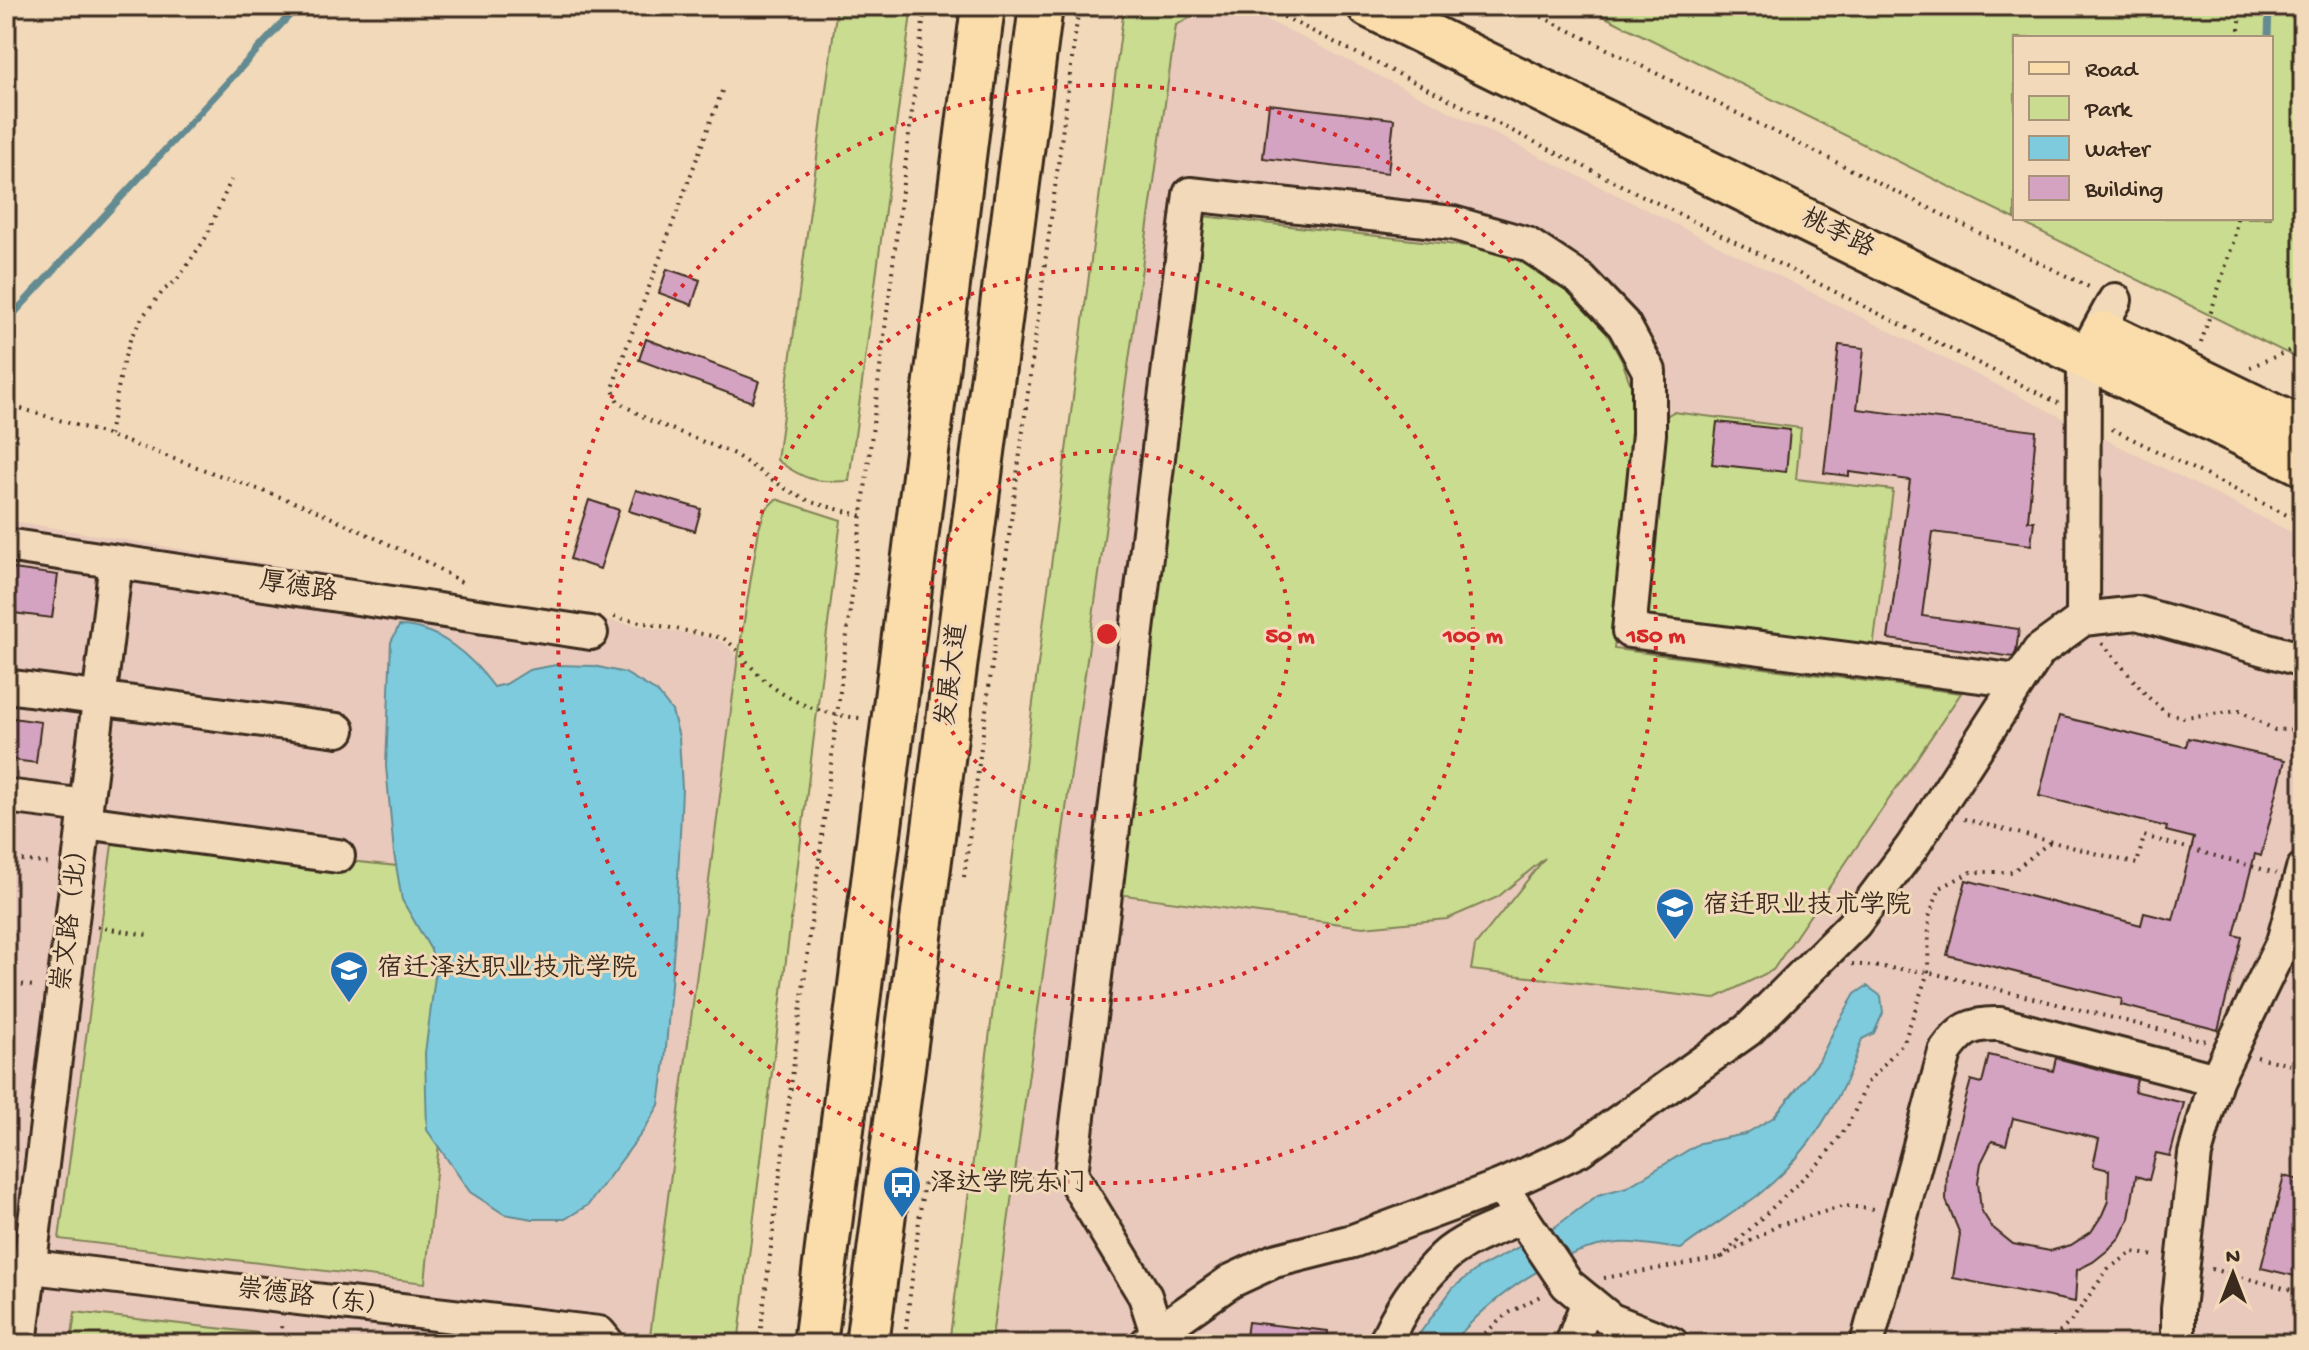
<svg xmlns="http://www.w3.org/2000/svg" width="2309" height="1350" viewBox="0 0 2309 1350" font-family="'Gochi Hand','LXGW WenKai TC',sans-serif">
  <rect width="100%" height="100%" fill="#f1d9b9"/>
  <filter id="ink" filterUnits="userSpaceOnUse"><feTurbulence type="fractalNoise" baseFrequency=".0125" numOctaves="2"/><feDisplacementMap in="SourceGraphic" scale="16" xChannelSelector="R" yChannelSelector="G"/><feConvolveMatrix kernelMatrix="1 2 1 2 8 2 1 2 1" color-interpolation-filters="sRGB"/></filter>
  <g filter="url(#ink)">
    <!-- built -->
    <g fill="#e8c9bb">
      <polygon points="1212,6 1239,6 2303,538 2303,1344 991,1344 1176,25"/>
      <polygon points="6,520 713,638 726,644 736,656 737,664 649,1344 6,1344"/>
    </g>
    <!-- green -->
    <g fill="#cadc90" stroke="#828357" stroke-width="2" fill-rule="evenodd">
      <path d="M837,6H912L849,481C816,483 804,480 777,460Z"/>
      <polygon points="1129,6 1212,6 1176,25 991,1344 949,1344 1123,16"/>
      <path d="M1583,6H2303V361ZM2271,38V218H2015V38Z"/>
      <polygon points="1202,216 1509,251 1556,280 1598,317 1622,361 1640,410 1614,649 1961,693 1773,970 1714,999 1471,970 1475,946 1545,858 1498,897 1447,919 1363,927 1117,894"/>
      <polygon points="1673,412 1801,428 1796,479 1893,490 1873,649 1645,619 1665,417"/>
      <polygon points="776,499 841,520 738,1344 649,1344 737,664 759,529 765,510"/>
      <polygon points="113,837 466,873 425,1283 59,1239"/>
      <polygon points="75,1312 259,1333 258,1344 71,1344"/>
    </g>
    <!-- water -->
    <g fill="#7fcbde" stroke="#648b91" stroke-width="2">
      <path d="M399,626C438,626 472,657 494,687L506,684L529,670L556,665L594,666L625,673L657,692L672,711L679,737L682,789L676,921L665,1061L659,1105L644,1130L588,1205L565,1219H533L504,1214L470,1192L427,1130L425,1053L436,969L431,950L402,900L394,853L386,766L391,642Z"/>
      <path d="M1867,986L1881,996L1883,1013L1874,1033L1862,1039C1843,1099 1807,1157 1757,1196C1732,1214 1705,1231 1681,1249C1661,1247 1638,1241 1618,1243C1559,1247 1488,1299 1452,1344H1412L1453,1288L1477,1269L1551,1230L1598,1195L1627,1187L1700,1143L1745,1134L1774,1117L1819,1061L1835,1028L1855,994Z"/>
    </g>
    <g fill="none" stroke-linecap="round" stroke-linejoin="round">
      <!-- stream -->
      <g stroke="#648b91" stroke-width="7">
        <polyline points="2268,38 2269,6"/>
        <polyline points="6,322 298,6"/>
      </g>
    </g>
    <!-- building -->
    <g fill="#d4a3c1" stroke="#3b2a1e" stroke-width="2" fill-rule="evenodd">
      <polygon points="1269,104 1394,119 1388,173 1263,158"/>
      <polygon points="667,269 700,280 692,305 659,293"/>
      <polygon points="646,339 759,381 752,402 639,360"/>
      <polygon points="1839,345 1864,348 1857,409 2036,431 2028,521 2034,521 2031,545 1933,532 1922,616 2019,629 2016,652 2013,657 1888,639 1910,480 1849,472 1849,476 1824,473"/>
      <polygon points="1717,422 1790,430 1786,472 1712,464"/>
      <polygon points="636,490 701,509 695,531 629,511"/>
      <polygon points="589,500 619,510 600,569 570,559"/>
      <polygon points="6,568 58,575 52,618 6,612"/>
      <polygon points="2059,716 2186,747 2188,738 2285,760 2261,856 2255,854 2234,935 2242,937 2218,1030 2121,1005 2122,999 1947,955 1966,880 2141,925 2144,913 2173,920 2194,838 2166,831 2167,827 2039,796"/>
      <polygon points="6,717 41,722 36,763 6,759"/>
      <path d="M1989,1055L2053,1071L2056,1058L2137,1079L2134,1091L2184,1103L2170,1156L2156,1153L2149,1180L2136,1176L2129,1219L2120,1237L2108,1250L2093,1262L2077,1270L2075,1302L1953,1278L1960,1234L1946,1200L1947,1167L1971,1080L1982,1083ZM2013,1118L2099,1139L2093,1166L2109,1170L2108,1201L2102,1215L2091,1232L2071,1245L2050,1251L2013,1244L1992,1227L1981,1210L1978,1182L1981,1163L1992,1141L2006,1145Z"/>
      <polygon points="2284,1176 2303,1181 2303,1278 2261,1268"/>
      <polygon points="1248,1322 1328,1331 1327,1344 1245,1344"/>
    </g>
    <g fill="none" stroke-linecap="round" stroke-linejoin="round">
      <defs>
        <g id="minor">
          <polyline points="6,545 591,633"/>
          <polyline points="2083,619 2084,356 2115,300"/>
          <polyline points="6,686 338,730"/>
          <polyline points="6,796 86,806"/>
          <polyline points="84,822 338,856"/>
          <polyline points="1501,1186 1567,1284 1611,1320 1672,1344"/>
          <polyline points="6,1264 599,1333 608,1344"/>
          <polyline points="1157,1333 1145,1296 1071,1174 1190,194 1453,223 1527,244 1580,279 1624,325 1649,371 1649,434 1629,631 2019,681"/>
          <polyline points="20,1344 116,562"/>
          <polyline points="1146,1344 1157,1333 1231,1281 1274,1261 1353,1241 1501,1186 1579,1150 1748,1030 1854,924 1912,847 2039,651 2083,619 2137,613 2303,660"/>
          <path d="M1385,1344C1397,1313 1420,1280 1444,1257C1463,1239 1499,1227 1522,1217"/>
          <polyline points="1572,1344 1588,1301"/>
          <path d="M1867,1344L1945,1052C1961,1029 1971,1023 2000,1024L2216,1080"/>
          <polyline points="2178,1344 2178,1309 2195,1154 2216,1080 2283,942 2303,869"/>
        </g>
        <g id="major">
          <polyline points="1369,6 2303,464"/>
          <polyline points="2103,333 2303,430"/>
          <polyline points="815,1344 983,6"/>
          <polyline points="867,1344 1041,6"/>
        </g>
      </defs>
      <!-- minor casing -->
      <use href="#minor" stroke="#3b2a1e" stroke-width="38"/>
      <!-- major casing -->
      <use href="#major" stroke="#3b2a1e" stroke-width="48"/>
      <!-- path -->
      <g stroke="#3b2a1e" stroke-width="4" stroke-dasharray="2 6" stroke-linecap="butt">
        <polyline points="1262,6 2058,403"/>
        <polyline points="1520,6 2089,287"/>
        <polyline points="2238,38 2242,6"/>
        <polyline points="722,91 617,373 613,390 618,402 649,420 734,454 786,489 811,502 863,516"/>
        <polyline points="2201,343 2234,240 2237,218"/>
        <polyline points="2250,367 2291,350 2303,341"/>
        <polyline points="6,404 102,433 308,507 423,560 463,583"/>
        <polyline points="2112,429 2303,523"/>
        <polyline points="109,435 123,363 131,337 143,316 164,290 177,280 205,239 231,180"/>
        <path d="M614,617L723,638C737,647 746,662 758,674C786,702 820,714 860,718"/>
        <polyline points="2102,643 2147,696 2166,713 2184,717 2240,711 2275,730 2303,729"/>
        <polyline points="1964,819 2137,864 2144,836 2276,873"/>
        <polyline points="6,858 51,864"/>
        <polyline points="964,877 1079,6"/>
        <polyline points="97,927 147,935"/>
        <polyline points="1852,964 1928,972 2206,1041"/>
        <polyline points="6,983 35,986"/>
        <polyline points="2257,1057 2303,1068"/>
        <polyline points="1720,1258 1822,1160 1849,1124 1867,1083 1904,1042 1928,972 1929,917 1940,888 1971,872 2012,872 2050,842"/>
        <polyline points="2211,1269 2303,1293"/>
        <polyline points="1604,1278 1720,1258 1779,1225 1844,1206 1874,1209"/>
        <polyline points="279,1344 282,1323"/>
        <polyline points="347,1344 349,1330"/>
        <polyline points="759,1344 925,6"/>
        <polyline points="904,1344 924,1180"/>
        <polyline points="1473,1344 1507,1314 1542,1295"/>
        <polyline points="2048,1344 2072,1320 2108,1269 2133,1252 2155,1256"/>
      </g>
      <!-- minor -->
      <use href="#minor" stroke="#f1d9b9" stroke-width="32"/>
      <!-- major -->
      <use href="#major" stroke="#fbddab" stroke-width="42"/>
    </g>
  </g>
  <!-- distance rings -->
  <g fill="none" stroke="#d62828" stroke-width="4" stroke-dasharray="4 8">
    <circle cx="1107" cy="634" r="183"/>
    <circle cx="1107" cy="634" r="366"/>
    <circle cx="1107" cy="634" r="549"/>
  </g>
  <!-- icons -->
  <defs>
    <symbol id="university-pin" viewBox="-11 -11 22 30"><path d="M0 17L-7.5 6A9.5 9.5 0 1 1 7.5 6Z" fill="#1f6fb2" stroke="#f1d9b9"/><path d="M0-5L7-2L0 1L-7-2ZM-4 1L0 2.5L4 1V4Q0 6-4 4Z" fill="#fff"/></symbol>
    <symbol id="bus-pin" viewBox="-11 -11 22 30"><path d="M0 17L-7.5 6A9.5 9.5 0 1 1 7.5 6Z" fill="#1f6fb2" stroke="#f1d9b9"/><path d="M-5-6H5V4H4V6H2V4H-2V6H-4V4H-5ZM-3.5-4V0h7V-4ZM-3.5 1.2v1.5H-2V1.2ZM2 1.2v1.5H3.5V1.2Z" fill="#fff"/></symbol>
  </defs>
  <g fill-rule="evenodd">
    <use href="#university-pin" x="1653" y="885" width="44" height="60"/>
    <use href="#university-pin" x="327" y="948" width="44" height="60"/>
    <use href="#bus-pin" x="880" y="1163" width="44" height="60"/>
  </g>
  <g text-anchor="middle" dominant-baseline="central" stroke-width="6" stroke-linejoin="round" paint-order="stroke">
    <!-- street labels -->
    <g font-size="26" fill="#3b2a1e" stroke="#f1d9b9">
      <text transform="translate(1837 235) rotate(26)">桃李路</text>
      <text transform="translate(298 589) rotate(9)">厚德路</text>
      <text transform="translate(954 675) rotate(-83)">发展大道</text>
      <text transform="translate(73 914) rotate(-83)">崇文路（北）</text>
      <text transform="translate(314 1300) rotate(7)">崇德路（东）</text>
    </g>
    <!-- poi labels -->
    <g font-size="26" fill="#3b2a1e" stroke="#f1d9b9" text-anchor="start">
      <text x="1703" y="907">宿迁职业技术学院</text>
      <text x="377" y="970">宿迁泽达职业技术学院</text>
      <text x="930" y="1185">泽达学院东门</text>
    </g>
  </g>
  <circle cx="1107" cy="634" r="12" fill="#d62828" stroke="#f1d9b9" stroke-width="4"/>
  <g font-size="24" text-anchor="middle" font-weight="bold" fill="#d62828" stroke="#f1d9b9" stroke-width="6" stroke-linejoin="round" paint-order="stroke">
    <text x="1290" y="642">50 m</text>
    <text x="1473" y="642">100 m</text>
    <text x="1656" y="642">150 m</text>
  </g>
  <!-- margin -->
  <rect width="2309" height="1350" fill="none" stroke="#f1d9b9" stroke-width="32"/>
  <rect x="16" y="16" width="2277" height="1318" fill="none" stroke="#3b2a1e" stroke-width="3" filter="url(#ink)"/>
  <!-- legend -->
  <rect x="2013" y="36" width="260" height="184" fill="#f1d9b9" stroke="#a8937b" stroke-width="2"/>
  <rect x="2029" y="62" width="40" height="12" fill="#fbddab" stroke="#a8937b" stroke-width="2"/>
  <text x="2085" y="76" font-size="24" fill="#3b2a1e">Road</text>
  <rect x="2029" y="96" width="40" height="24" fill="#cadc90" stroke="#a8937b" stroke-width="2"/>
  <text x="2085" y="116" font-size="24" fill="#3b2a1e">Park</text>
  <rect x="2029" y="136" width="40" height="24" fill="#7fcbde" stroke="#a8937b" stroke-width="2"/>
  <text x="2085" y="156" font-size="24" fill="#3b2a1e">Water</text>
  <rect x="2029" y="176" width="40" height="24" fill="#d4a3c1" stroke="#a8937b" stroke-width="2"/>
  <text x="2085" y="196" font-size="24" fill="#3b2a1e">Building</text>
  <!-- north arrow -->
  <g transform="translate(2233 1274)" stroke="#f1d9b9" stroke-width="6" paint-order="stroke">
  <path d="M0-6L14 30L0 20L-14 30Z" fill="#3b2a1e"/>
  <text y="-12" font-size="22" font-weight="bold" text-anchor="middle" fill="#3b2a1e">N</text>
  </g>
</svg>
